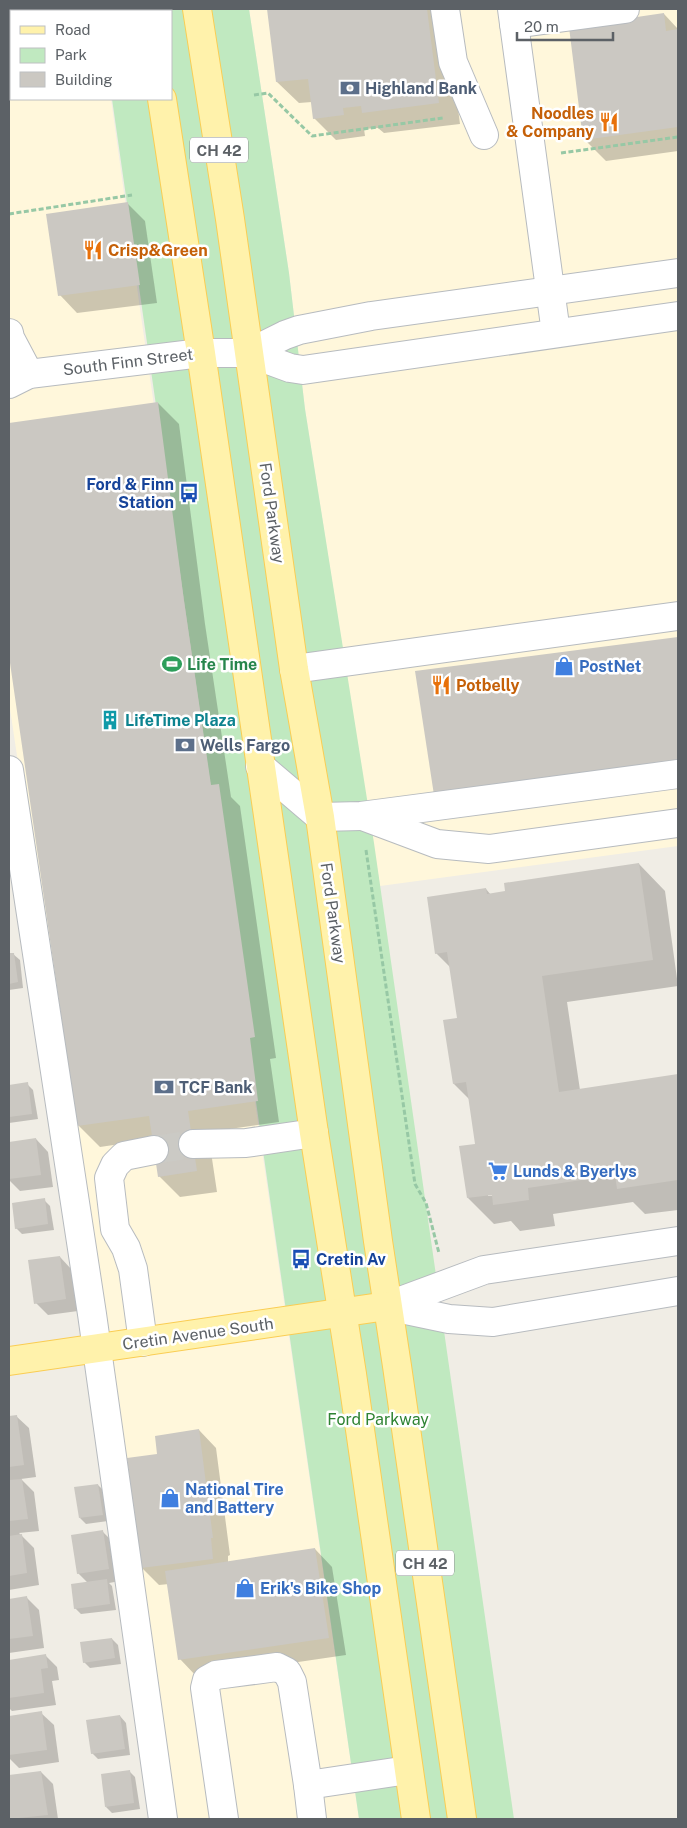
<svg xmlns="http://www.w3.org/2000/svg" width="687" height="1828" viewBox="0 0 687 1828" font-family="'Public Sans',sans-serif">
  <rect width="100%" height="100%" fill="#f0ede5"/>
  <!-- commercial -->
  <g fill="#fff7db">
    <polygon points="9,9 99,9 99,11 11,11 11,99 111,99 141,316 359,1819 157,1819 105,1347 9,702"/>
    <polygon points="249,9 678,9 678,846 380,886 305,409 289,273"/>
  </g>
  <!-- green -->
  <polygon fill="#c0e9c0" points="99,9 249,9 289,273 305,409 374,843 514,1819 359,1819 112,99 171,99 171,11 100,11"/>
  <!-- shadow -->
  <g fill="#0003" fill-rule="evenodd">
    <polygon points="9,9 116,9 116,11 11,11 11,47 9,48"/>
    <polygon points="268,9 445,9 460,124 384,133 378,128 364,129 365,136 336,140 314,118 312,102 299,103 277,82"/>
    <polygon points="664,14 678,29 678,151 606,161 585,140"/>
    <polygon points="127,203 145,221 157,303 77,313 60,295"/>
    <polygon points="158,403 179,424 205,624 231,797 240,806 276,1058 270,1059 279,1122 208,1132 217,1192 180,1197 159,1176 154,1139 100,1147 79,1126 9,650 9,424"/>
    <polygon points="678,639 678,784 416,672"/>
    <path d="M639,864L665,891L678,986L567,1002L580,1090L678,1075V1210L645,1214L633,1202L553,1214L555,1226L520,1231L511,1221L494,1224L468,1198L477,1145L470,1100L454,1084L458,1019L451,968L436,953L486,889L491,895ZM488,1194L498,1195L488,1196Z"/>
    <polygon points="13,954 20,960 23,988 9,990 9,955"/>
    <polygon points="27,1084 33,1090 38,1119 9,1123 9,1086"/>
    <polygon points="36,1139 48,1152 53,1187 20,1191 9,1180 9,1143"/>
    <polygon points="44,1200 50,1206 54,1230 22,1234 16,1228"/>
    <polygon points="60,1257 72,1270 78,1311 48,1315 36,1303"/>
    <polygon points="16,1416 29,1428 36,1477 21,1479 34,1492 39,1531 19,1533 34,1548 39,1585 9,1590 9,1417"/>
    <polygon points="199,1430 216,1448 230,1555 228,1556 228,1562 315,1549 332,1567 346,1655 197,1677 180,1659 169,1584 159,1585 142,1568 158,1455"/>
    <polygon points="98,1485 104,1491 108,1521 86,1524 80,1518"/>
    <polygon points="103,1532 115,1544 120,1581 109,1583 112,1586 116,1610 81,1614 75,1608 88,1583 78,1573"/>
    <polygon points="27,1598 39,1610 44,1648 9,1653 9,1600"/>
    <polygon points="112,1639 118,1645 121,1664 90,1668 84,1662"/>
    <polygon points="45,1655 57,1667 59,1680 52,1681 56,1705 12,1711 9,1708 9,1661"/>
    <polygon points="41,1713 54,1725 59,1762 19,1768 9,1758 9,1717"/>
    <polygon points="120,1716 126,1723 130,1755 98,1759 92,1753"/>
    <polygon points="129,1771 135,1777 140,1809 112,1813 106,1807"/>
    <polygon points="41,1772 53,1784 58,1819 9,1819 9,1776"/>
  </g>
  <!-- building -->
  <g fill="#cbc8c2">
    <polygon points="9,9 97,9 97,10 11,11 11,23 9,23"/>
    <polygon points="267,9 427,9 439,103 362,113 361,106 343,108 344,115 313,119 308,79 276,82"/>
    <polygon points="664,13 666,31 678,29 678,127 583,140 569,27"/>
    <polygon points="128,202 140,285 58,296 46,214"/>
    <polygon points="158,402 184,601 211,785 219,784 255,1037 250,1038 258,1101 188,1111 197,1171 158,1177 149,1116 77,1126 9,656 9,423"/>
    <polygon points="678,637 678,760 434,795 415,671"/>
    <polygon points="639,863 653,960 542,976 559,1092 678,1074 678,1180 617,1189 615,1175 528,1188 529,1200 493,1205 492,1195 467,1198 459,1146 475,1144 466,1082 453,1084 443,1020 457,1018 447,952 435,954 427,897 486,888 487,894 505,891 504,883"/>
    <polygon points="9,953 14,953 18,982 9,984"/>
    <polygon points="28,1082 32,1114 9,1117 9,1085"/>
    <polygon points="36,1138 41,1175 9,1179 9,1142"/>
    <polygon points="45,1198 48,1224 15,1229 12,1203"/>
    <polygon points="60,1256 66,1299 34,1304 28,1260"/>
    <polygon points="17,1415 24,1465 9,1467 9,1416"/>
    <polygon points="199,1429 213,1538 211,1538 213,1559 141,1568 127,1458 157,1454 155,1436"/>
    <polygon points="22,1479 28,1519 9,1521 9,1480"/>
    <polygon points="98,1484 103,1515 79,1518 74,1487"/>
    <polygon points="103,1530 109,1569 77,1574 71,1535"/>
    <polygon points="22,1534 27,1573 9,1576 9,1536"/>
    <polygon points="315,1548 329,1638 178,1660 165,1571"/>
    <polygon points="107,1579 110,1604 74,1609 71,1584"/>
    <polygon points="27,1596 33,1636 9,1639 9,1599"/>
    <polygon points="112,1638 115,1658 83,1663 80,1642"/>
    <polygon points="46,1654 48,1668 41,1669 44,1693 9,1698 9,1660"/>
    <polygon points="42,1711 47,1750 9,1755 9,1716"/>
    <polygon points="120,1715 125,1749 91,1754 86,1720"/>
    <polygon points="130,1770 134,1803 105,1807 101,1774"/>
    <polygon points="41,1771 48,1815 9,1819 9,1775"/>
  </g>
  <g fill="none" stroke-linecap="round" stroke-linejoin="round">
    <!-- minor-tunnel -->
    <polyline stroke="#cbcac5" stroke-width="28" stroke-dasharray="28 14" stroke-linecap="butt" points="154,1150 193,1144"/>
    <defs>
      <g id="minor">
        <polyline points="445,9 453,62 484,135"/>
        <polyline points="512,9 556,333"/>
        <polyline points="514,24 625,9"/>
        <polyline points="9,333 10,338 29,374"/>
        <polyline points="249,353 285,335 299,330 371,316 678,273"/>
        <polyline points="9,384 29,374 201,353 249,353 290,368 303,370 678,316"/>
        <polyline points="294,669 678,616"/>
        <polyline points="260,766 320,817 361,816 678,774"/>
        <polyline points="9,770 92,1314 163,1819"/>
        <polyline points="365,817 437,844 489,849 678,823"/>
        <polyline points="193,1144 246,1143 314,1133"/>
        <polyline points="387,1306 484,1270 678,1241"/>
        <polyline points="387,1306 449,1319 493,1322 678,1291"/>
        <polyline points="143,1342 133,1269 126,1248 115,1229 109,1178 115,1165 124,1156 154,1150"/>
        <polyline points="308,1785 408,1770"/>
        <polyline points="224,1819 205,1688 207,1680 216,1675 277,1667 287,1672 292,1682 308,1785 312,1819"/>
      </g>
      <g id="major">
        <polyline points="149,9 149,11"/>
        <polyline points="197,9 230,219 294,669 320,817 378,1241 397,1366 462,1819"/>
        <polyline points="162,99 201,353 314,1133 352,1374 416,1819"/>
        <polyline points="9,1361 387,1306"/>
      </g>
    </defs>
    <!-- minor casing -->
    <use href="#minor" stroke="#b7bbbf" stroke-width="30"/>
    <!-- major casing -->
    <use href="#major" stroke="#facd53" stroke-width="30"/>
    <!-- path -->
    <g stroke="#97c8a5" stroke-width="3" stroke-dasharray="5 2.5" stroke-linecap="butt">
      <polyline points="254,95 268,93 312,136 443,118"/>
      <polyline points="561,153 678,137"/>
      <polyline points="9,214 132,195"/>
      <polyline points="366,850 415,1184 426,1203 439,1253"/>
    </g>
    <!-- minor -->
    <use href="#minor" stroke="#fff" stroke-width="28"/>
    <!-- major -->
    <use href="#major" stroke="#fff2ab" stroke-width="28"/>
  </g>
  <!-- icons -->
  <defs>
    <symbol id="bank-bare" viewBox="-9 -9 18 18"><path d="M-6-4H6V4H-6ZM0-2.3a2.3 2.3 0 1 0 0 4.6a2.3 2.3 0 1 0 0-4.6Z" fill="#5c6f8a" stroke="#fff" stroke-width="2.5" paint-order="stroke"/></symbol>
    <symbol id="restaurant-bare" viewBox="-9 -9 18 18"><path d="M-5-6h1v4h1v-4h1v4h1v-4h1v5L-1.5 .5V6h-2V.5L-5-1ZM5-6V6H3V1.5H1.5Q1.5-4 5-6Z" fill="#e8710a" stroke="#fff" stroke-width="2.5" paint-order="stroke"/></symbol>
    <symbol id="bus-bare" viewBox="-9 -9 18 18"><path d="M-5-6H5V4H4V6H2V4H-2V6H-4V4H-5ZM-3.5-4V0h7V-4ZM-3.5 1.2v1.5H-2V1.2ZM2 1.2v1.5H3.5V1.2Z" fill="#1a4fb4" stroke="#fff" stroke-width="2.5" paint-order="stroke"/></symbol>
    <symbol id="stadium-bare" viewBox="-9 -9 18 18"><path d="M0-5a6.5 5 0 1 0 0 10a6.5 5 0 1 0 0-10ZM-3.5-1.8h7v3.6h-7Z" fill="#2e9e5b" stroke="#fff" stroke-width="2.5" paint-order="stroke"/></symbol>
    <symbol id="shop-bare" viewBox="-9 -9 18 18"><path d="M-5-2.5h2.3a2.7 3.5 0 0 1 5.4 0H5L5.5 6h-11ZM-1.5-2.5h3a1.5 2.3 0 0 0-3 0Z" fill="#3f7fe0" stroke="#fff" stroke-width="2.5" paint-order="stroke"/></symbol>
    <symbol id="building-bare" viewBox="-9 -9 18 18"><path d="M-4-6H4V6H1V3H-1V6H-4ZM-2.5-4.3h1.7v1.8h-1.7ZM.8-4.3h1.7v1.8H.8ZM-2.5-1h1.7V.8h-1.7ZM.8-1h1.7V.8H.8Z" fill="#0f9aa8" stroke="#fff" stroke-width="2.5" paint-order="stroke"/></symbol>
    <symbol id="supermarket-bare" viewBox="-9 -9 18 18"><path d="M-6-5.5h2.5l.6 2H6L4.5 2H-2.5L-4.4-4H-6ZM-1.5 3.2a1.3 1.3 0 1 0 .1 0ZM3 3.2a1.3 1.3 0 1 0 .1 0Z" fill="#3f7fe0" stroke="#fff" stroke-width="2.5" paint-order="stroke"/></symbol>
  </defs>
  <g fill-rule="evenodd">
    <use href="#bank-bare" x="336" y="74" width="28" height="28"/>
    <use href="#restaurant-bare" x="595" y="108" width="28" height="28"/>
    <use href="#restaurant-bare" x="79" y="236" width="28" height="28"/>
    <use href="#bus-bare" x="175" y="479" width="28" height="28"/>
    <use href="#stadium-bare" x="158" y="650" width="28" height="28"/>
    <use href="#shop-bare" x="550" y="652" width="28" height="28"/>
    <use href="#restaurant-bare" x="427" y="671" width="28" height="28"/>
    <use href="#building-bare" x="96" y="706" width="28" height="28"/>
    <use href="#bank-bare" x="171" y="731" width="28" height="28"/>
    <use href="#bank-bare" x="150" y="1073" width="28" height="28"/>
    <use href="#supermarket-bare" x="484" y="1157" width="28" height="28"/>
    <use href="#bus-bare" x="287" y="1245" width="28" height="28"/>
    <use href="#shop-bare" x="156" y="1484" width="28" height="28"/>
    <use href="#shop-bare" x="231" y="1574" width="28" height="28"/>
  </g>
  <g text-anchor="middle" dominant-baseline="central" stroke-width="5" stroke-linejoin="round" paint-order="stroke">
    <!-- shield labels -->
    <g fill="#fff" stroke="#8d9094" stroke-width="1">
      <rect x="190" y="137.5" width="58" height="25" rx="4"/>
      <rect x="396" y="1550.5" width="58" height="25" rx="4"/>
    </g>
    <g font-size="15" font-weight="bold" fill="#5c6166">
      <text x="219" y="150">CH 42</text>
      <text x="425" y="1563">CH 42</text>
    </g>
    <!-- service labels -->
    <g font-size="16" font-weight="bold" fill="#4e5e75" stroke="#fff" text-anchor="start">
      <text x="365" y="88">Highland Bank</text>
      <text x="200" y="745">Wells Fargo</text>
      <text x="179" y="1087">TCF Bank</text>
    </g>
    <!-- food labels -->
    <g font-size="16" font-weight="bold" fill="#c56008" stroke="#fff" text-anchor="start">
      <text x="594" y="113" text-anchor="end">Noodles<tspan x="594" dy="18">&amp; Company</tspan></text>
      <text x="108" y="250">Crisp&amp;Green</text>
      <text x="456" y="685">Potbelly</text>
    </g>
    <!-- street labels -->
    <g font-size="16" fill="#5c6166" stroke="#fff">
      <text transform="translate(128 362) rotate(-7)">South Finn Street</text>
      <text transform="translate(272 513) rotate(82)">Ford Parkway</text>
      <text transform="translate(333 913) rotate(82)">Ford Parkway</text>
      <text transform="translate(198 1334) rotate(-8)">Cretin Avenue South</text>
    </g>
    <!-- transit labels -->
    <g font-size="16" font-weight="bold" fill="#164399" stroke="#fff" text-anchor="end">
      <text x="174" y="484">Ford &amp; Finn<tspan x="174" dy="18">Station</tspan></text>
      <text x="316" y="1259" text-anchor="start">Cretin Av</text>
    </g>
    <!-- leisure labels -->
    <g font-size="16" font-weight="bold" fill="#27864d" stroke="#fff" text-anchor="start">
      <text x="187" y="664">Life Time</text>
    </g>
    <!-- shop labels -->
    <g font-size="16" font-weight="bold" fill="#366cbe" stroke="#fff" text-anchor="start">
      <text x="579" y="666">PostNet</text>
      <text x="513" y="1171">Lunds &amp; Byerlys</text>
      <text x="185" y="1489">National Tire<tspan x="185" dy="18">and Battery</tspan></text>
      <text x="260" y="1588">Erik's Bike Shop</text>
    </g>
    <!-- culture labels -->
    <g font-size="16" font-weight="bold" fill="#0d838f" stroke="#fff" text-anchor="start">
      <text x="125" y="720">LifeTime Plaza</text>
    </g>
    <!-- park labels -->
    <g font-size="16" fill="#2f8333" stroke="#fff">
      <text x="378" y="1419">Ford Parkway</text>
    </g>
  </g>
  <!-- border -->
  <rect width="687" height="1828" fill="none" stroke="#5c6166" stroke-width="20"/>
  <!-- legend -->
  <rect x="10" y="10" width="162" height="90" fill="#ffffff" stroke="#bec0c2"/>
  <rect x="20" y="26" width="25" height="8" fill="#fff2ab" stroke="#bec0c2"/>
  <text x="55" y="35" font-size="15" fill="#5c6166">Road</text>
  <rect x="20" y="48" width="25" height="15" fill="#c0e9c0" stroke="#bec0c2"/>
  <text x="55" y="60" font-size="15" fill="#5c6166">Park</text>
  <rect x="20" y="72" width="25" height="15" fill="#cbc8c2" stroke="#bec0c2"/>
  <text x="55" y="85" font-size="15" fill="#5c6166">Building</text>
  <!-- scale -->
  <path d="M517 32v8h96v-8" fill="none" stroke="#5c6166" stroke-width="2.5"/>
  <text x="524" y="32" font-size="15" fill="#5c6166" stroke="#ffffff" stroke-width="4" paint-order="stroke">20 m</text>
</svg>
